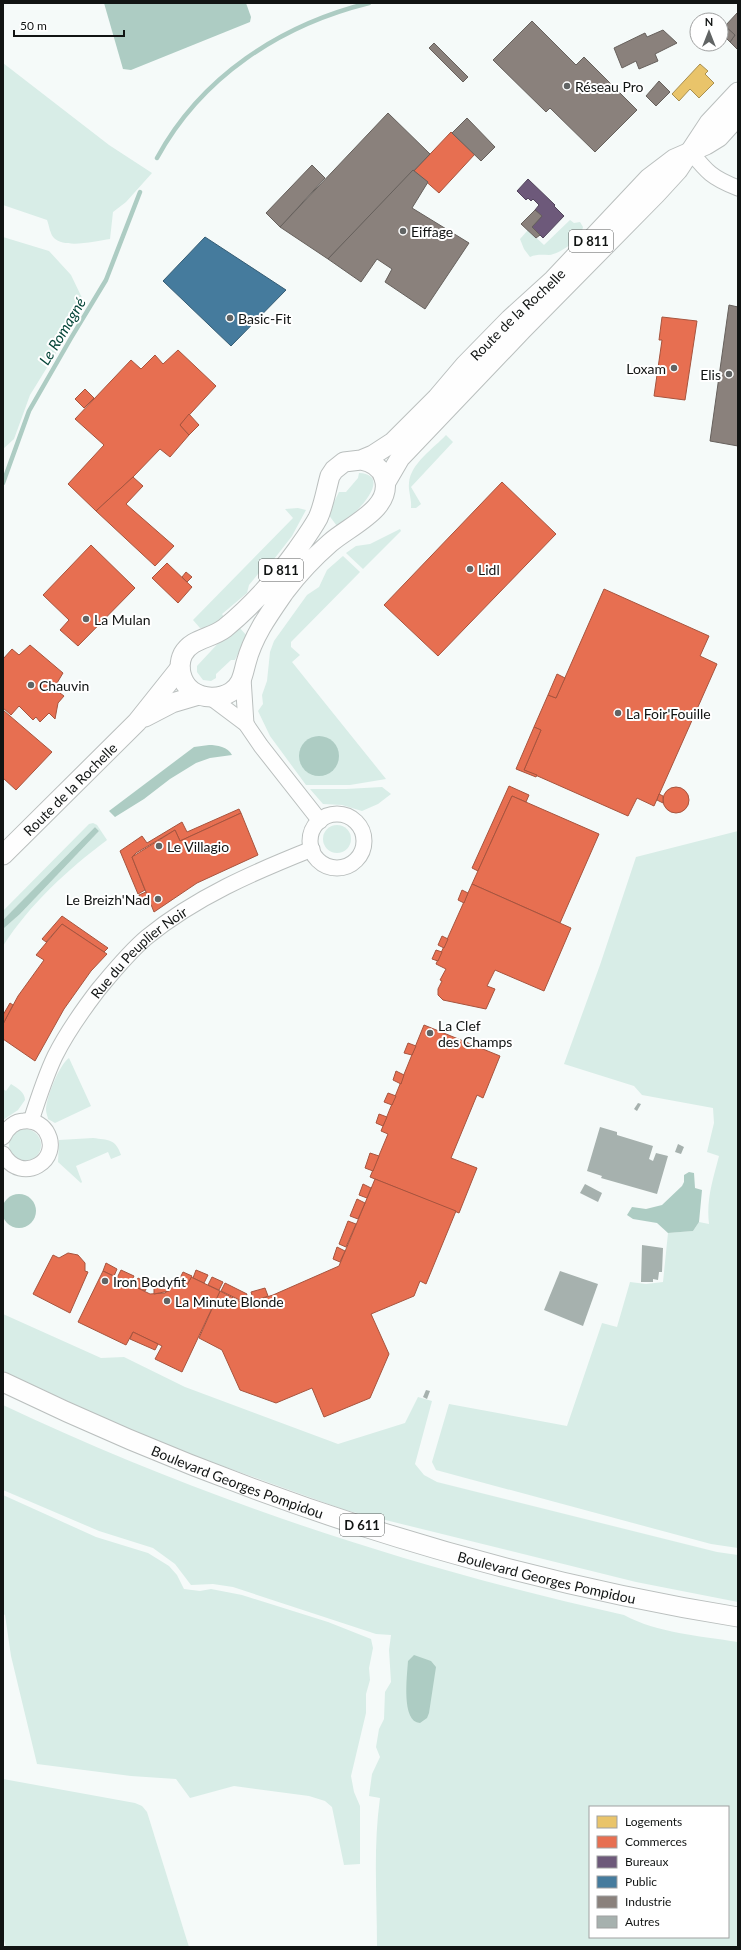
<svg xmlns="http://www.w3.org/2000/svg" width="741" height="1950" viewBox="0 0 741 1950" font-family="Lato,sans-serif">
  <rect width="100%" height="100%" fill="#f5faf9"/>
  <!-- green -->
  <g fill="#d8ede7" fill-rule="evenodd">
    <path d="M3,63L109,145L152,173L126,202L113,212L110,239C96,241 66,249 54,238C50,234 49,225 47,220L3,205Z"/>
    <path d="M570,220L574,223L580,222L583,227L582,231C577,241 560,254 549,255C542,255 537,254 530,257L524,249L520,239L528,230L544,245Z"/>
    <polygon points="3,237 49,251 71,275 83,300 72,318 64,340 30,395 14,439 3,449"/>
    <path d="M446,435L453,442L411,487L421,504L416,508H411C412,500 408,491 409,483C410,464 434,448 446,435Z"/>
    <path d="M359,473C397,475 350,521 337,526L328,514L339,492H346L358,478Z"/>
    <polygon points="298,508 306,510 292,536 271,563 258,574 249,585 247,593 222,614 226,620 210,627 200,628 193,620 293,518 285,509"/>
    <polygon points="400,529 401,531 363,569 346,553 356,546 370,544"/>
    <polygon points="343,556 360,572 291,642 291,647 300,655 292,662 386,779 350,785 306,785 270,736 258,711 263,704 262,695 267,681 270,652 274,641 307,595 319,587 327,570"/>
    <polygon points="238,626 247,636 235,660 231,660 216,674 216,678 211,681 203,680 197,672 197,666 224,637"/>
    <polygon points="382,787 391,794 378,804 362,811 342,805 323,804 310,789 346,789"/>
    <path d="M93,823L97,825L107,840C67,870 30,904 3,946V929L20,914L99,831L95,827L3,920V911L89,824Z"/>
    <circle cx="337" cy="839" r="14"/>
    <path d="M738,831V1548L711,1544L436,1470L432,1462L449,1404L567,1426L602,1323L617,1327L630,1282L646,1284L663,1282L668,1233L693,1231L699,1222L709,1224C706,1200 713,1179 719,1156L707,1152L714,1123L713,1108L642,1095L634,1086L564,1064L600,965L636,857Z"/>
    <path d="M69,1058L91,1106L55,1123L48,1119C48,1117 46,1113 46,1110C46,1098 59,1065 69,1058Z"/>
    <path d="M11,1084C17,1088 25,1092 25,1100L18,1110L3,1120V1089L6,1091Z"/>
    <circle cx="25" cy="1145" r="16"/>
    <path d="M93,1138C108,1140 116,1139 121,1155L111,1159L108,1152L76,1166L82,1182L81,1183L58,1162L59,1140Z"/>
    <polygon points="3,1314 101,1358 124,1357 185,1387 338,1444 405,1423 418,1397 432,1401 415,1464 424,1475 437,1482 717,1552 738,1555 738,1602 636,1582 345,1510 178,1450 99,1416 3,1371"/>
    <path d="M3,1405C202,1499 408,1567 624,1615C657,1633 700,1636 738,1642V1947H377C377,1897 373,1848 380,1798L369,1796L372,1774L380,1757L376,1747L379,1729L384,1719L385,1692L391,1682L389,1650L391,1635L376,1634L233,1587L213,1584L191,1585L175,1564L153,1548L99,1531L3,1490ZM590,1807H728V1937H590Z"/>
    <polygon points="3,1495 96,1537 148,1553 169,1566 177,1575 184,1589 200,1591 211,1589 242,1595 328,1622 371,1639 373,1648 369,1668 370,1680 366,1694 366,1713 351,1776 354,1792 360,1806 360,1864 344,1865 332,1807 325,1801 309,1796 234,1786 190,1798 176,1779 131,1776 37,1764 11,1656 5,1615 3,1614"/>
    <polygon points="3,1779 135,1803 142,1806 147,1812 189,1947 6,1947 3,1937"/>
  </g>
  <!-- water -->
  <g fill="#adccc3">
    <polygon points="104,3 246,3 251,17 250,22 131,70 123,69"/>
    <circle cx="319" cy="756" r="20"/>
    <path d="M209,745C217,745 228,747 232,755L210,758L196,763L170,779L144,799L115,817L109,811L194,747Z"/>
    <polygon points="95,827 99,831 20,914 3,929 3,920"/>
    <polygon points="689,1172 694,1173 695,1188 702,1190 699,1222 693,1231 668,1233 657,1223 633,1219 627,1215 632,1207 646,1209 662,1205 682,1186 684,1182 684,1175"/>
    <circle cx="19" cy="1211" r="17"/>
    <path d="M414,1655L431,1661L436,1667L429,1713L427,1718L420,1723C401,1722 407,1676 408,1661Z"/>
  </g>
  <!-- homes -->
  <polygon fill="#e9c46a" stroke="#a88f50" points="700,64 708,71 705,74 714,83 699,98 690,89 679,101 672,94"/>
  <!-- shops -->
  <g fill="#e76f51" stroke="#a7543e">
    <polygon points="451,132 475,154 439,193 414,171"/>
    <polygon points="662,317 697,321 685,400 654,396 662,340 659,340"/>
    <polygon points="178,350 216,386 180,425 189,435 170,457 160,449 133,477 96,511 68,484 104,445 75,419 131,360 141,369 155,355 163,364"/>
    <polygon points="85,389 94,398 84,408 75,399"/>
    <polygon points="189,414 199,425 189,435 180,425"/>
    <polygon points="133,477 143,486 126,504 174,546 155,566 96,511"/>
    <polygon points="502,482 556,534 438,656 384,605"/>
    <polygon points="91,545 135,588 78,646 60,630 69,620 43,595"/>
    <polygon points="167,563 192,587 178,603 152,578"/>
    <polygon points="186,572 192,577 187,582 182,577"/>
    <polygon points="604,589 709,636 700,656 717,664 654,806 637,798 628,816 524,770 541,730 534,727 548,695 556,698"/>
    <polygon points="30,645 63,673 57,683 62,687 60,693 64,696 58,703 55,719 49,713 40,722 36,717 33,720 19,706 11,715 3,708 3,659 12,649 19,655"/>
    <polygon points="557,674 565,678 556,698 548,695"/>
    <polygon points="3,710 52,752 16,790 3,778"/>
    <polygon points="534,727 541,730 524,770 537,775 536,777 516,769"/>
    <polygon points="509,786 529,795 526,802 512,796 478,871 472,868"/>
    <circle cx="676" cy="800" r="13"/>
    <polygon points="659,794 663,796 663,803 657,800"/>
    <polygon points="512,796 599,834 560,923 472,884"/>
    <polygon points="239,809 241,813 180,841 175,830 136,853 132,857 145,890 138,894 120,851 142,836 147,843 182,822 187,832"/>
    <polygon points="241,813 258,855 197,883 154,912 132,857 175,830 180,841"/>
    <polygon points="472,884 571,928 544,991 495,970 487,986 495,989 486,1009 443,1000 438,995 438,989 442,981 440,980 446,969 436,964"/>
    <polygon points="462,890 468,893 464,903 458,900"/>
    <polygon points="146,892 151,902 143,905 139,895"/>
    <polygon points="62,916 108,948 104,952 62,924 46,942 42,939"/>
    <polygon points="62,924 107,954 91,971 64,1009 35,1061 3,1039 3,1024 18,996 44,960 36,955"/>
    <polygon points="442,936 448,939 444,948 438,945"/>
    <polygon points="436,950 442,952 438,961 432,959"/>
    <polygon points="10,1003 13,1005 3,1024 3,1015"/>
    <polygon points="424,1025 500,1056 483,1098 477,1095 451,1158 477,1168 459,1213 370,1177 388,1134 381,1131"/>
    <polygon points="408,1043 416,1046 412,1055 404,1053"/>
    <polygon points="396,1071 404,1075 401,1084 393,1080"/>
    <polygon points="388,1093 396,1096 392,1105 384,1102"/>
    <polygon points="379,1114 387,1117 383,1126 376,1123"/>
    <polygon points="370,1153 379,1156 373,1171 365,1168"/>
    <polygon points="375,1179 456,1211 426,1284 420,1281 414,1296 371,1314 389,1354 370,1398 324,1417 312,1388 276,1403 240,1390 222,1350 199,1338 220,1291 245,1304 273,1295 339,1266"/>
    <polygon points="363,1184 371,1188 367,1198 359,1195"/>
    <polygon points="357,1199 365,1203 358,1219 350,1216"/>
    <polygon points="348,1221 356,1224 346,1247 339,1244"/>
    <polygon points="337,1247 345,1251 340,1262 333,1259"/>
    <polygon points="68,1253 78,1255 85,1263 85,1271 88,1272 70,1313 33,1294 53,1255 59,1258"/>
    <polygon points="106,1263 117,1269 114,1276 103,1271"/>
    <polygon points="121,1270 134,1276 130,1284 117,1278"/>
    <polygon points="196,1270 208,1275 204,1283 193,1278"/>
    <polygon points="103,1271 150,1294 165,1293 180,1281 187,1285 191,1277 220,1291 182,1372 155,1359 162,1346 158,1344 133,1332 126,1345 78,1322"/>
    <polygon points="183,1272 192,1276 187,1285 179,1280"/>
    <polygon points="212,1277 223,1282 219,1290 208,1285"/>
    <polygon points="138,1278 149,1284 145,1291 134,1286"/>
    <polygon points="165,1283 169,1291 154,1294 154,1285"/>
    <polygon points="225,1283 247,1294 244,1302 221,1291"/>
    <polygon points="265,1288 268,1296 254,1301 251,1292"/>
    <polygon points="133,1332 158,1344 155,1350 130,1339"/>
  </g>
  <!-- offices -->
  <polygon fill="#6d597a" stroke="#51445b" points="528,179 555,205 554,206 564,216 543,238 532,227 542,216 535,210 539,205 533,199 531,201 528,198 526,200 517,191"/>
  <!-- public -->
  <polygon fill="#457b9d" stroke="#355c74" points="205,237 286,290 231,346 163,281"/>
  <!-- industry -->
  <g fill="#8a817c" stroke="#66605c">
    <polygon points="738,12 738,50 730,42 735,35 725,26"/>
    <polygon points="532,21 576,65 584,57 637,110 595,152 550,108 546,112 493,60"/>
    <polygon points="726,27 735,35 730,42 721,33"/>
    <polygon points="663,30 677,43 655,54 658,61 639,69 636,61 622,68 614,48 645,33 647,37"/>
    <polygon points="434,43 468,77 463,82 429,48"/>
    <polygon points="659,81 670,92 656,106 646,96"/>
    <polygon points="388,113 430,154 328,259 280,227"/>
    <polygon points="467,118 495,147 481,161 452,133"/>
    <polygon points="312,165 325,178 280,227 266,213"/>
    <polygon points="413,170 428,182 412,208 469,243 425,309 385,282 392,269 377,259 361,282 328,259"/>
    <polygon points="535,210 542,216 532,227 540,235 536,238 521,224"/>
    <polygon points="729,305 738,307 738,446 710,441"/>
  </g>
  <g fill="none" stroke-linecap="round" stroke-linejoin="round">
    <!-- stream -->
    <g stroke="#adccc3" stroke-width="4.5">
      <path d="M157,158C201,77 280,25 369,3"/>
      <polyline points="3,483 29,411 71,338 106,280 140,192"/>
    </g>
  </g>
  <!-- building -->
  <g fill="#a6b1ae">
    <polygon points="638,1103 641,1104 637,1111 634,1109"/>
    <polygon points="600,1127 617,1132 617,1135 653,1146 649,1159 653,1161 656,1153 668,1156 657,1194 601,1178 602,1176 587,1171"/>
    <polygon points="678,1144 684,1147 681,1154 675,1152"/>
    <polygon points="585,1184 602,1193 598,1202 580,1193"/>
    <polygon points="642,1245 663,1248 662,1272 659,1272 658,1280 653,1279 653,1282 641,1282"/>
    <polygon points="560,1271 598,1284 583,1326 544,1310"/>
    <polygon points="426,1390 430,1391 427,1399 423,1397"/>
  </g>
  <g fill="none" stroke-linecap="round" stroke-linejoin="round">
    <defs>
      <g id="minor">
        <path d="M690,151C707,172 712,178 738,188"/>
        <polyline points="243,678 246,724"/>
        <polyline points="210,697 246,724 261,746 320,821"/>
        <circle cx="337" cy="841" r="27"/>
        <path id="s1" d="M31,1121C38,1099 45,1077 55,1056C67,1032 82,1011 98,990C113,972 129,952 147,937C196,897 254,872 312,849"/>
        <path d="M3,1137C7,1128 15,1121 24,1121C33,1120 41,1124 46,1131C64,1160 21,1186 3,1154"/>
      </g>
      <g id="major">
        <path id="s2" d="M361,460C371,462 381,467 384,478C394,508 349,526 330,543C314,557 298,574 285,591C269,614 253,636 246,663C243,674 242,685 231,692C220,699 203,699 192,691C181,683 177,666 183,654C192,638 211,639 225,628C253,605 276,579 297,550C304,540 312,529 318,518C324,505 326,490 330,476L334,470L344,462L361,460L373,455L393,442L437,398L465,365L510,319L553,280L649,178L674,159L706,145L719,137L738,116"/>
        <polyline points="386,482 400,458 522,330 656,194 678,170 709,123 738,92"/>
        <polyline points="145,717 172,703 199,695"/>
        <path id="s3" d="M3,855L137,722L180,668"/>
        <path id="s4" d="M3,1382C234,1494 484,1576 738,1617"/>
      </g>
    </defs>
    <!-- minor casing -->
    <use href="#minor" stroke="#babfbe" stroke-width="17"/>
    <!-- major casing -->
    <use href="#major" stroke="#babfbe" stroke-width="21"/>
    <!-- minor -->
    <use href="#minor" stroke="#fefefe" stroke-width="15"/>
    <!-- major -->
    <use href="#major" stroke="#fefefe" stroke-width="19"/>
  </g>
  <!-- markers -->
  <g fill="#616464" stroke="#fff" stroke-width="1.5">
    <circle cx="567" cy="86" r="4"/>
    <circle cx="403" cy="231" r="4"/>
    <circle cx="230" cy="318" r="4"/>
    <circle cx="674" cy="368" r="4"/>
    <circle cx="729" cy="374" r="4"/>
    <circle cx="470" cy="569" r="4"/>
    <circle cx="86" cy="619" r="4"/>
    <circle cx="31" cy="685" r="4"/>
    <circle cx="618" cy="713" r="4"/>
    <circle cx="159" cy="846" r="4"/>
    <circle cx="158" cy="899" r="4"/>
    <circle cx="430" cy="1033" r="4"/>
    <circle cx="105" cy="1281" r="4"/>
    <circle cx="167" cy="1301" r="4"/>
  </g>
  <g text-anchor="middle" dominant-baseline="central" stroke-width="4" stroke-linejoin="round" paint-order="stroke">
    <!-- shield labels -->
    <g fill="#fff" stroke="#585a5a" stroke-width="1">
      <rect x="569" y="230" width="44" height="22" rx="3"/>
      <rect x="259" y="559" width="44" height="22" rx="3"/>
      <rect x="340" y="1514" width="44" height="22" rx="3"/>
    </g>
    <g font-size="13" font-weight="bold" fill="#111413">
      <text x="591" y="241">D 811</text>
      <text x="281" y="570">D 811</text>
      <text x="362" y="1525">D 611</text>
    </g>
    <!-- poi labels -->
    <g font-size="14" fill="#111413" stroke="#fff" text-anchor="start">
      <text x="575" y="86">Réseau Pro</text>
      <text x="411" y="231">Eiffage</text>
      <text x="238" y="318">Basic-Fit</text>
      <text x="666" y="368" text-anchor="end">Loxam</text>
      <text x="721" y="374" text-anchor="end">Elis</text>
      <text x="478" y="569">Lidl</text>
      <text x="94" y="619">La Mulan</text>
      <text x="39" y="685">Chauvin</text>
      <text x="626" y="713">La Foir'Fouille</text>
      <text x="167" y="846">Le Villagio</text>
      <text x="150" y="899" text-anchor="end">Le Breizh'Nad</text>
      <text x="438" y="1025">La Clef<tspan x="438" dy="16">des Champs</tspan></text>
      <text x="113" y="1281">Iron Bodyfit</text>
      <text x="175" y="1301">La Minute Blonde</text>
    </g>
    <!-- street labels -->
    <g font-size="14" fill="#111413" stroke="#fff">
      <text stroke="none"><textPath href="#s2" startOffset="876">Route de la Rochelle</textPath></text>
      <text stroke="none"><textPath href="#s3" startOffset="94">Route de la Rochelle</textPath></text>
      <text stroke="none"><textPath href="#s1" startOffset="204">Rue du Peuplier Noir</textPath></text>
      <text stroke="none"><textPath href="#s4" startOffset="255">Boulevard Georges Pompidou</textPath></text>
      <text stroke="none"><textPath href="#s4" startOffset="579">Boulevard Georges Pompidou</textPath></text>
    </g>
    <!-- water labels -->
    <g font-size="15" font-style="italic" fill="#054538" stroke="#fff">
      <text transform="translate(62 331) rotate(-59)">Le Romagné</text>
    </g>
  </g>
  <!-- border -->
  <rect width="741" height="1950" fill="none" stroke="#111413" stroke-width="8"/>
  <!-- legend -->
  <rect x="589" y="1806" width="140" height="132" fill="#ffffff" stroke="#a0a1a1"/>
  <rect x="597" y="1816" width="20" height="12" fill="#e9c46a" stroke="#a0a1a1"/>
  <text x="625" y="1826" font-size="12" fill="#111413">Logements</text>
  <rect x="597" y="1836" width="20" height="12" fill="#e76f51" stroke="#a0a1a1"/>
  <text x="625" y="1846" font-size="12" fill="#111413">Commerces</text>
  <rect x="597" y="1856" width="20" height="12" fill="#6d597a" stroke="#a0a1a1"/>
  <text x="625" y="1866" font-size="12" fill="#111413">Bureaux</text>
  <rect x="597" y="1876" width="20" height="12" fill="#457b9d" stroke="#a0a1a1"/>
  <text x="625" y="1886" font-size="12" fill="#111413">Public</text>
  <rect x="597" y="1896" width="20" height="12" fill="#8a817c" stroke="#a0a1a1"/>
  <text x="625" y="1906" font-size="12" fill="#111413">Industrie</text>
  <rect x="597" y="1916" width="20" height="12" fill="#a6b1ae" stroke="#a0a1a1"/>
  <text x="625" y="1926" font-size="12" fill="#111413">Autres</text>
  <!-- north arrow -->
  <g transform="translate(709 32)"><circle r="19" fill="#ffffff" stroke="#a0a1a1"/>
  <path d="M0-3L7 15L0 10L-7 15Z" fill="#616464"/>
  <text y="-6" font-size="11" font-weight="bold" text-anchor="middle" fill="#111413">N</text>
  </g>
  <!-- scale -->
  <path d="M14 30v6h110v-6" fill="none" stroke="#111413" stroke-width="2"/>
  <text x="20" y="30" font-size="12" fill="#111413" stroke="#ffffff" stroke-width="3" paint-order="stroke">50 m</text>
</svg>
